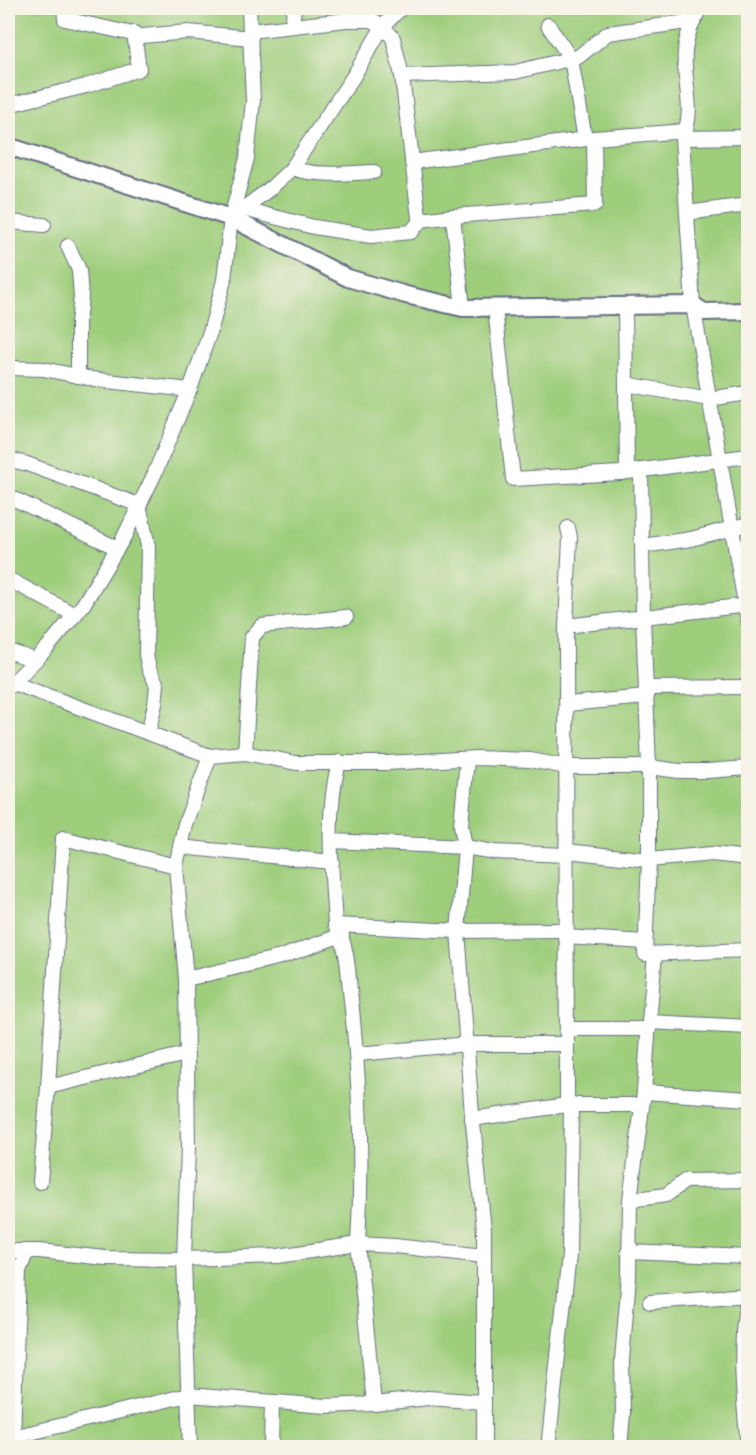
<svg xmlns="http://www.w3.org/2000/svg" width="756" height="1455" viewBox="0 0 756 1455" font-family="'Gochi Hand',sans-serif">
  <rect width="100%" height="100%" fill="#f7f3e8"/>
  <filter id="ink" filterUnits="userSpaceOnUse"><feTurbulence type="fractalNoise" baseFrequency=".0167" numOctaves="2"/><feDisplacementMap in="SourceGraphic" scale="12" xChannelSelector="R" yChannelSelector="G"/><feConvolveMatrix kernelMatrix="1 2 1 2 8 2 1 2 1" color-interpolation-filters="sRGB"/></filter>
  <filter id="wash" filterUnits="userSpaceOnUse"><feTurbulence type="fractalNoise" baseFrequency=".008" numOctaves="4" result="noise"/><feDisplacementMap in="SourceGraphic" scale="24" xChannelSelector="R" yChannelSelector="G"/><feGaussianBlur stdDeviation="1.35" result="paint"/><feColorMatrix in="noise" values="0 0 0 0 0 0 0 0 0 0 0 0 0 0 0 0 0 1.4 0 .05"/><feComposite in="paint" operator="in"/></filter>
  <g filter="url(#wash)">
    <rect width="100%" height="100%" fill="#f0e0c1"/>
    <!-- green -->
    <rect fill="#9ece7c" stroke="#5c7e6d" stroke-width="1.5" x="8" y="8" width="740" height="1439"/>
  </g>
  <g filter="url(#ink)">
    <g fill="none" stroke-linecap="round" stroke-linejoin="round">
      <defs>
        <g id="minor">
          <polyline points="64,8 65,19 142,36 188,32 251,38"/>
          <path d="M700,8C693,22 686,35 685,51C682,80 697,111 682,138L693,305L748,621"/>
          <polyline points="548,25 571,59 585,139"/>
          <polyline points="292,26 294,8"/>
          <polyline points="250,31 346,20 372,20 383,26 393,38 402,76 419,218 421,220 453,216 463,308"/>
          <polyline points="402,76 515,72 578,57 608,33 694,21"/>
          <polyline points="8,105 86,86 139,69 134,33"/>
          <polyline points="682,138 748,137"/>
          <polyline points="412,162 594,138 686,131"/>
          <path d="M292,168C317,177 347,173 374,172"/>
          <polyline points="243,209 314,227 371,236 411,232 421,220"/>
          <polyline points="687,213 748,205"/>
          <polyline points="453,216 595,205 594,138"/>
          <polyline points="231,218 272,187 292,168 353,77 383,26 401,8"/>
          <polyline points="8,222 44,225"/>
          <polyline points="68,246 79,270 81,297 78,323 78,376"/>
          <polyline points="625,306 627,472"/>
          <polyline points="495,308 513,479 620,473 748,456"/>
          <polyline points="8,368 43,369 98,380 190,390"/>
          <polyline points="626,384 709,399 748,393"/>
          <polyline points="8,459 27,464 139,505 148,546 146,655 149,669 157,685 155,704 148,733"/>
          <polyline points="641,470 643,617 649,767 649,860 645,954 748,950"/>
          <polyline points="8,496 117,548"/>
          <polyline points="643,546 691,539 748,524"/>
          <polyline points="8,579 75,615"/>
          <polyline points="566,626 570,537 568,528"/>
          <polyline points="8,651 35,660"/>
          <polyline points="13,683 210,756 185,824 176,866 186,979 188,1147 184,1259 190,1448"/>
          <polyline points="8,688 47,648 83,605 124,537 154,475 192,384 211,329 224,280 231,218 247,158 253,101 249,8"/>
          <polyline points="647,688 748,687"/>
          <polyline points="567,704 647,697"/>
          <polyline points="245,753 252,637 262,626 346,617"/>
          <polyline points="210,756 245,753 296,763 387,763 477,758 530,760 567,767 649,767 679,771 707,771 748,768"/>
          <polyline points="467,759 461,825 465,847 458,931 472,1114 484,1230 484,1448"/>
          <polyline points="331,841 465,847 494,852 566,855"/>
          <polyline points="180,847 332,862"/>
          <polyline points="567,851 649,860 712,854 748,858"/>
          <polyline points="176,866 63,838 48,1087 186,1054"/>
          <polyline points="335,925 458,931 565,930"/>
          <polyline points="565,937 645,942"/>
          <polyline points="186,979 281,957 342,935"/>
          <polyline points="649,1022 655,954"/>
          <polyline points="567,1029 649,1029"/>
          <polyline points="357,1054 468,1044 567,1044"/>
          <polyline points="644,1092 748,1099"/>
          <polyline points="567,1105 566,626 748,605"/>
          <polyline points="472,1119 567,1105 642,1105"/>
          <polyline points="40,1182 48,1087"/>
          <polyline points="630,1200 666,1195 685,1181 748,1180"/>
          <path d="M8,1251H39L105,1258L184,1259L278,1256L358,1244C363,1163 360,1081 351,1000C348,976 349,946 335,925C332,871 325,815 339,762"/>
          <polyline points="628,1252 748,1257"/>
          <path d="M748,1293C738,1344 743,1395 748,1446"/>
          <polyline points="650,1302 748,1295"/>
          <polyline points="374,1404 358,1244 395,1246 484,1256"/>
          <polyline points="13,1437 19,1271 27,1251"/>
          <polyline points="9,1448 13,1437 188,1395 326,1406 374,1404 428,1398 484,1402"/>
          <polyline points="271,1448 272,1402"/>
          <polyline points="548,1448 569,1255 571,1105"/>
          <polyline points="620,1448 623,1414 622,1360 629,1276 630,1200 644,1092 649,1022 748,1027"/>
        </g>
        <polyline id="tertiary" points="8,146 231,218 348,278 406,295 463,308 693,305 704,312 748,311"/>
      </defs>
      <!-- minor casing -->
      <use href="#minor" stroke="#666d81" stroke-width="16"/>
      <!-- tertiary casing -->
      <use href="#tertiary" stroke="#666d81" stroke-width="20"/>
      <!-- minor -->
      <use href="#minor" stroke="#fff" stroke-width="14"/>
      <!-- tertiary -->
      <use href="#tertiary" stroke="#fff" stroke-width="16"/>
    </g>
  </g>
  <!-- margin -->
  <rect width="756" height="1455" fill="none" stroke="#f7f3e8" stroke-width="30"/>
</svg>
